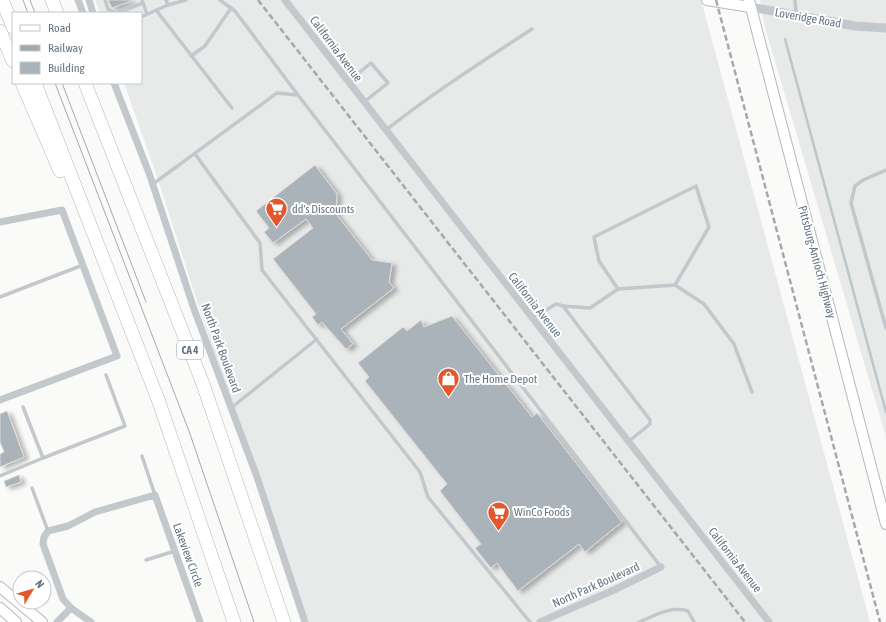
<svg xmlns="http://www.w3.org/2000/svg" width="886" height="622" viewBox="0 0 886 622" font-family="'Asap Condensed',sans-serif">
  <defs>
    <filter id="shadow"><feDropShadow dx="4.5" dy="2.5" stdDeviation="2" flood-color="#0004"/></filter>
  </defs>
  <rect width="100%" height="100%" fill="#fafaf8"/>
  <!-- built -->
  <g fill="#e8e9e9">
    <polygon points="95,0 701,0 870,622 301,622 156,174 124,83 141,83 141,13 100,13"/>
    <polygon points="760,0 886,0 886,437 764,24"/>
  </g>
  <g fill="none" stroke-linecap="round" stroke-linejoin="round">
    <!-- stream -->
    <polyline stroke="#bbc7cb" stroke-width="2.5" points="785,39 886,412"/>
  </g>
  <!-- building -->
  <g fill="#aab3b9" stroke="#dcdcda" filter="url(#shadow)">
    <polygon points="108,0 131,0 131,1 112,8"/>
    <polygon points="315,165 337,194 336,214 372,260 392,263 389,282 394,288 341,329 353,344 346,349 322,322 318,325 312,317 316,314 273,259 313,228 306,219 273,243 264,232 269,228 256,211"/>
    <polygon points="452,316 532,417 537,413 622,522 585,552 579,544 518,591 497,563 491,568 475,548 481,544 440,491 447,484 365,381 369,377 358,363 403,327 407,331 421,320 424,327"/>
    <polygon points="7,411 24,457 0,467 0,454 4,452 0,442 0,414"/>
    <polygon points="19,475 21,482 6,487 4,481"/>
  </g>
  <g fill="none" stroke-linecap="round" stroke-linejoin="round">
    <defs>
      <g id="secondary">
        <polyline points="707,0 750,7"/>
        <polyline points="749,0 886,524"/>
        <polyline points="0,587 42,622"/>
        <polyline points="0,608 16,622"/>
      </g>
      <g id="motorway">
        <polyline points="2,0 13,27"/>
        <polyline points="52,0 57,13"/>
        <polyline points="0,31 13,61"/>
        <polyline points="22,83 60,171"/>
        <polyline points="35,83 159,402 234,622"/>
        <polyline points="85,83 203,384 284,622"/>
      </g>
    </defs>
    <!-- secondary casing -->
    <use href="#secondary" stroke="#b3babf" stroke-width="12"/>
    <!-- motorway casing -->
    <use href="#motorway" stroke="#b4b9bd" stroke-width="14"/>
    <!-- service -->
    <g stroke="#c3c8cc" stroke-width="3.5">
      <polyline points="105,0 108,9 115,13"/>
      <polyline points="142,0 147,14"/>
      <polyline points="220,0 235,11 298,95"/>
      <polyline points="795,0 796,14"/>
      <polyline points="168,5 186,0"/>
      <polyline points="156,10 232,108"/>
      <polyline points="117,13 143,3"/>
      <polyline points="141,17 168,5 166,0"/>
      <polyline points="191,56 205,46 231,8"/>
      <polyline points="349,81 371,63 388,83 364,102"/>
      <path d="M386,130C433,93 483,61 532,29"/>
      <polyline points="195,154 260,243 262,270 420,472 428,497 530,622"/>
      <polyline points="886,170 863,180 855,186 851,203 886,328"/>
      <polyline points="153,184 277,93 298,95 661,567"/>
      <polyline points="675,285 704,304 734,344 752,392"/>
      <polyline points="0,297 83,265"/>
      <polyline points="563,306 590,308 618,289 599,261 594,237 696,186 709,227 675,285 618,289"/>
      <polyline points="533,318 556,304 563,306 650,420 650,424 628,442"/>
      <polyline points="23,407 43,458 125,426 106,375"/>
      <polyline points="231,408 317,339"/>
      <polyline points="142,456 155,495"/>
      <polyline points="0,476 43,458"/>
      <polyline points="32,488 48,531"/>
      <polyline points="146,560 175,551"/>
      <path d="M639,622C656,615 670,606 688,611L694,622"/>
    </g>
    <!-- minor -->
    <g stroke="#c3c8cc" stroke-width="7">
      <polyline points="78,0 83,13"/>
      <polyline points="89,0 93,13"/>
      <polyline points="285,0 769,622"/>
      <polyline points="114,83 149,173 194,309 257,477 305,622"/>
      <polyline points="0,222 62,210 117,356 0,400"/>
      <polyline points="57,622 71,608"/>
      <polyline points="91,622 71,608 63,599 43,544 44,537 48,531 68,526 95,512 155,495 200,622"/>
      <polyline points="540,622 614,590 661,567"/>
    </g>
    <!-- tertiary -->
    <polyline stroke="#c3c8cc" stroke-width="9" points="750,7 855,26 886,28"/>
    <!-- secondary -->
    <use href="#secondary" stroke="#fff" stroke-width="10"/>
    <!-- motorway -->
    <use href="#motorway" stroke="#fff" stroke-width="13"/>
    <!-- tram -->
    <g stroke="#a2aab0" stroke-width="1">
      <polyline points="23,0 28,13"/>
      <polyline points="30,0 35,13"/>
      <polyline points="55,83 189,431 254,622"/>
      <polyline points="62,83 146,302"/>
    </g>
    <!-- rail -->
    <g stroke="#a2aab0" stroke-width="2.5" stroke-dasharray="6 3" stroke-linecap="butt">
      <polyline points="258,0 745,622"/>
      <polyline points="716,0 880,622"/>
    </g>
  </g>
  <!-- icons -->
  <defs>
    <symbol id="supermarket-pin" viewBox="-11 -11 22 30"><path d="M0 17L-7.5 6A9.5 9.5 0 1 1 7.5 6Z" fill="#e4572e" stroke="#fff"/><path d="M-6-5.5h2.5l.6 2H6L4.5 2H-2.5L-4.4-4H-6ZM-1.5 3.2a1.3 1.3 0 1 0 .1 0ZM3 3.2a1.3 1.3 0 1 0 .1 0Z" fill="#fff"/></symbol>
    <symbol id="shop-pin" viewBox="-11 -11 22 30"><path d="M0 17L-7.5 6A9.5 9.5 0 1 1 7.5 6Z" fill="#e4572e" stroke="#fff"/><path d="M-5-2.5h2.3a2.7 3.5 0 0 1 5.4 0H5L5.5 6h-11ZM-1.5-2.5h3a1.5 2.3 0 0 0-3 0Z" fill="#fff"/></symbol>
  </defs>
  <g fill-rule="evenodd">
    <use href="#supermarket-pin" x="264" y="196" width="25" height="34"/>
    <use href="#shop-pin" x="436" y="366" width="25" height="34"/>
    <use href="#supermarket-pin" x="486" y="500" width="25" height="34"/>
  </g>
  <g text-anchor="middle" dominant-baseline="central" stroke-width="4" stroke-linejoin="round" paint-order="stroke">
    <!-- shield labels -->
    <rect fill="#fff" stroke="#939fa8" stroke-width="1" x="177" y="341" width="26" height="18" rx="3"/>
    <g font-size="11" font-weight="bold" fill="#657683">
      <text x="190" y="350">CA 4</text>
    </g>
    <!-- street labels -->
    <g font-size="12" fill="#657683" stroke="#fff">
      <text transform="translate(808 18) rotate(10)">Loveridge Road</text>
      <text transform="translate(336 49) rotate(53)">California Avenue</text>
      <text transform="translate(817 262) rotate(75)">Pittsburg-Antioch Highway</text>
      <text transform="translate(535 305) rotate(52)">California Avenue</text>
      <text transform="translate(221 348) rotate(70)">North Park Boulevard</text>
      <text transform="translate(188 555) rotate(70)">Lakeview Circle</text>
      <text transform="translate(735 560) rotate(52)">California Avenue</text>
      <text transform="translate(596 585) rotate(-24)">North Park Boulevard</text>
    </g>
    <!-- poi labels -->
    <g font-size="12" fill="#657683" stroke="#fff" text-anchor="start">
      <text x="292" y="209">dd's Discounts</text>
      <text x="464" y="379">The Home Depot</text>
      <text x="514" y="512">WinCo Foods</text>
    </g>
  </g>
  <!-- legend -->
  <rect x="12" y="12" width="130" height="72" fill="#ffffff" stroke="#c1c8cd"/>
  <rect x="20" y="25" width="20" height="6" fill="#ffffff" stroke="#c1c8cd"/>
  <text x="48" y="32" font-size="12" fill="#657683">Road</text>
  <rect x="20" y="45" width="20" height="6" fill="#a2aab0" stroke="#c1c8cd"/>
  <text x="48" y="52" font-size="12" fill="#657683">Railway</text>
  <rect x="20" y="62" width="20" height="12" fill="#aab3b9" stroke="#c1c8cd"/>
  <text x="48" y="72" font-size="12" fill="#657683">Building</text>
  <!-- north arrow -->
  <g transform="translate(32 590) rotate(52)"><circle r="19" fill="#ffffff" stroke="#c1c8cd"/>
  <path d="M0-3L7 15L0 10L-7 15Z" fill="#e4572e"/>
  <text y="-6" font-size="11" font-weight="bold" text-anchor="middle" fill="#657683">N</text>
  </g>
</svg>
